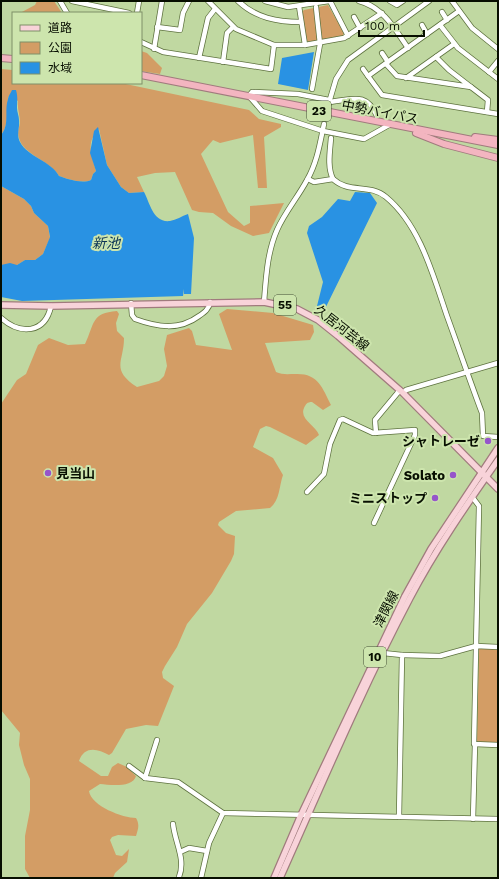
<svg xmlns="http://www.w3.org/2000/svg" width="499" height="879" viewBox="0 0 499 879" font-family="'Work Sans','Noto Sans JP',sans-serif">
  <rect width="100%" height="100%" fill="#c0d8a1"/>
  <!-- green -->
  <g fill="#d39d65">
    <polygon points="37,1 54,1 62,13 20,13 35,5"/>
    <polygon points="328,5 344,33 343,36 309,42 306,40 302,12 304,10"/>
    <polygon points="141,51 147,53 162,68 160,74 141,71"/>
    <path d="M1,69L13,70V83H121L249,110L259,119L281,124V127L264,137L267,188H258L253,135L220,143L213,140L201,154L228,212L244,226L250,223V206L284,203L269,233L253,236L231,226L213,213L199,212L192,210L175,172L155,173L137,177L144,192L129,193L121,187L107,165L99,129C85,143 92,155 96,171L93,174L91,180C82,184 67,179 59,176C51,161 23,155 19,138C17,132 19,128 20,123C20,115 17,109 18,101L9,96L8,98C7,110 9,126 1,135Z"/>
    <polygon points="1,186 24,199 31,206 34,213 48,226 50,238 43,254 35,260 25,260 17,265 1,265"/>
    <path d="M227,309L273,313L313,325L314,332L310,340L265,343L276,372C282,375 289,374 295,374C318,373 322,387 331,405L323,410L312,402C307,402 306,404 304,408C299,419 316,426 319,435L306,445L270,427L266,426L260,429L253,447L273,458L283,475C279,486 280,500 270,508L236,511L219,522L218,525L226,533L235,536L234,554L231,561L212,593L187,624L177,647L165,666L162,672L163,678L174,686L158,726L146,725L126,729L112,753L109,755C97,748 84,746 79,761L101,776H108L112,767L118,763L127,767L136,776C133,788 110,785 100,784L89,791C91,806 123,818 136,818C140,825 138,829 136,836L118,835L112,837L110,840L116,855L122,856L129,849L127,862L115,873L113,878H30L25,869V836L30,810V779L24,765L19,745L20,733L1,710V404L17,380L26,374L38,345L49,338L68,345L85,344C95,323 91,313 117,311L119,314L116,323L117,331L124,338C124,362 110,369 137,387L159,381L164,376L167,366L164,349L167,335L189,328L192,331L196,345L232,350L219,314Z"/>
    <polygon points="479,649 498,649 498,743 479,742 477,741"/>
  </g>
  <!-- water -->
  <g fill="#2992e3">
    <polygon points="314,52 308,90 278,84 282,58"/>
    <path d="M12,90H16C18,97 17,101 17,108C17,112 19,116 19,120C20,128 16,134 20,142C28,157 51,161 59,176C67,179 82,184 91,180L93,174L96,171L90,153L94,131L98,127L107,165L121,187L129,193L144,192C150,203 153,223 170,221C176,220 182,216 188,214L194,238L191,294H184V289L183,296L22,301L1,297V265L10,263L17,265L25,260H35L43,254L50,237L48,226L34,213L31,206L24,199L1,186V135C10,124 4,111 8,99C8,96 11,93 12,90Z"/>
    <polygon points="355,192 370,193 377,203 323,313 317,306 323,282 307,233 309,226 322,217 338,199 350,201"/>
  </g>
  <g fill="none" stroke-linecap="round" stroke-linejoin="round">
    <!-- minor-tunnel -->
    <polyline stroke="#a4ba89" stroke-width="4.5" stroke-dasharray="4.5 2" stroke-linecap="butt" points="324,124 327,109"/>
    <defs>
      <g id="minor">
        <polyline points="60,1 67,13"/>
        <polyline points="72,1 129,13"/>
        <polyline points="208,1 236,29 274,45 305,45 344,38 382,13"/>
        <path d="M238,1C256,18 277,22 301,22"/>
        <polyline points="265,1 288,7 329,1"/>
        <polyline points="330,1 348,36"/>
        <path d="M359,1C383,7 395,29 408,48"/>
        <polyline points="390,1 397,5 403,1"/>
        <polyline points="452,1 472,28 498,49"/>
        <polyline points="299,6 305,45"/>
        <polyline points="459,11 368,76 382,95 498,114"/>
        <polyline points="442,12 447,20"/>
        <polyline points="137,13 139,1"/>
        <polyline points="354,17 360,28"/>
        <polyline points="422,25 427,34"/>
        <polyline points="440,25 458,48 498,79"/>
        <polyline points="157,27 180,30 183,13 189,1"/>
        <polyline points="141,42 163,52 271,69 274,45"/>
        <polyline points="154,49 162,1"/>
        <polyline points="382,53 388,62"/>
        <polyline points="199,58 208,18 215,9"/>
        <polyline points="223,62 227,33 233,27"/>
        <polyline points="386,64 397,76 471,87 449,70 436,57"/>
        <polyline points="363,69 368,76"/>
        <polyline points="489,72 498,61"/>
        <polyline points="406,78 454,44"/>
        <polyline points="471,87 488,100 487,112"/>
        <polyline points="312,89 320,44 316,7"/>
        <polyline points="329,100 298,94 252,92 249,96 262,111 323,131 364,139 389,125"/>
        <path d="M329,102C352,100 366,91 377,116"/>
        <polyline points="328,106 336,79 348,60 429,1"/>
        <path d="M331,138C330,151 327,167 333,179"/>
        <path d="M308,179L314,182L333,179C349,194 369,183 386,197C420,225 433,275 447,316C459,349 470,381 482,413L483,436L498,437"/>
        <path d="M264,302C266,278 267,253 277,230C285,212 298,197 307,180C317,163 320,143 324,124"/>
        <path d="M131,303L132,315L135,319C157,327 179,331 199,316C205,312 209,309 210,302"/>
        <path d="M1,318C20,335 45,334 51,306"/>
        <polyline points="403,393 406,390 498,363"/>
        <polyline points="376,433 375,420 400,390"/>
        <polyline points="307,492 324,474 330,444 340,420 343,419 373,433 415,430 415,435 374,523"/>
        <polyline points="473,498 479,506 474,744 498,745"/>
        <polyline points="383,653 402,655 399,817"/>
        <polyline points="402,655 440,656 476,646 498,647"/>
        <polyline points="129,766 145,778 178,782 223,813 498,819"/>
        <polyline points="145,778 157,740"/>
        <polyline points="473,819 475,744"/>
        <path d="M173,824C175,843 186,859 179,877"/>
        <polyline points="180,852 189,848 207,851"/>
        <polyline points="201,878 209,843 223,813"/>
      </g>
      <g id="major">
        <polyline points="1,305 51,306 264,302 297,309 318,320 338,336 403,393 498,489"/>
        <polyline points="274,878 301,815 405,596 431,549 498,448"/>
        <path d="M280,878C322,784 362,689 410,598C435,550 467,504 498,460"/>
      </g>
      <g id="highway">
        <polyline points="1,58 13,59"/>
        <polyline points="141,75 498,145"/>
        <polyline points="416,133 444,144 498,158"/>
        <polyline points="475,137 498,140"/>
      </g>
    </defs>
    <!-- minor casing -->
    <use href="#minor" stroke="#5e723f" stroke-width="6"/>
    <!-- major casing -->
    <use href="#major" stroke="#a07b7d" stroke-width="8"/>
    <!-- highway casing -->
    <use href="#highway" stroke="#a07b7d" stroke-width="8"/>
    <!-- minor -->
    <use href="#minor" stroke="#fff" stroke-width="4.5"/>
    <!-- major -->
    <use href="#major" stroke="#f8d3d9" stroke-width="5.5"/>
    <!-- highway -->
    <use href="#highway" stroke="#f3b5c0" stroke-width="6"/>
  </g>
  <!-- markers -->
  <g fill="#9655cb" stroke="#cde5ad" stroke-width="1.5">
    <circle cx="488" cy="441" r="4"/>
    <circle cx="48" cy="473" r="4"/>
    <circle cx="453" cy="475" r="4"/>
    <circle cx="435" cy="498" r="4"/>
  </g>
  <g text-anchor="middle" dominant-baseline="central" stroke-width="4" stroke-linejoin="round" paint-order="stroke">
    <!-- shield labels -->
    <g fill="#cde5ad" stroke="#424e34" stroke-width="1">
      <rect x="307" y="101" width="24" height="20" rx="3"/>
      <rect x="274" y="295" width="22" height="20" rx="3"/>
      <rect x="364" y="647" width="22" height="20" rx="3"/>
    </g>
    <g font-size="12" font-weight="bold" fill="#070e00">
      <text x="319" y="111">23</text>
      <text x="285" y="305">55</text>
      <text x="375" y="657">10</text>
    </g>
    <!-- street labels -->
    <g font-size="13" fill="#070e00" stroke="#cde5ad">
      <text transform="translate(380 112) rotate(11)">中勢バイパス</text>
      <text transform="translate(342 328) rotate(38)">久居河芸線</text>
      <text transform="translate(386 609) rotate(-63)">津関線</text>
    </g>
    <!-- poi labels -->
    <g font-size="13" font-weight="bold" fill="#070e00" stroke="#cde5ad" text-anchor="end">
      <text x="480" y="441">シャトレーゼ</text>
      <text x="56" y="473" text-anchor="start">見当山</text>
      <text x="445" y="475">Solato</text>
      <text x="427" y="498">ミニストップ</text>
    </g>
    <!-- water labels -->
    <g font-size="14" font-style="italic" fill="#0c3556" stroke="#cde5ad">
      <text x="106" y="243">新池</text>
    </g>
  </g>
  <!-- border -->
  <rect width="499" height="879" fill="none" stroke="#070e00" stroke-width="4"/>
  <!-- legend -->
  <rect x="12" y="12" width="130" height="72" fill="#cde5ad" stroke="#7e8f68"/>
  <rect x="20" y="25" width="20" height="6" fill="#f8d3d9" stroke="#7e8f68"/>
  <text x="48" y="32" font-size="12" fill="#070e00">道路</text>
  <rect x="20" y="42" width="20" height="12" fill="#d39d65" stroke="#7e8f68"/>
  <text x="48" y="52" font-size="12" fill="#070e00">公園</text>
  <rect x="20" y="62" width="20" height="12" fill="#2992e3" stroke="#7e8f68"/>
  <text x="48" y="72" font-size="12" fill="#070e00">水域</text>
  <!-- scale -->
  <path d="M359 30v6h65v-6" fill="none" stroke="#070e00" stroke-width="2"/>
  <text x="365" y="30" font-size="12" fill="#070e00" stroke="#cde5ad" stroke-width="3" paint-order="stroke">100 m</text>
</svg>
